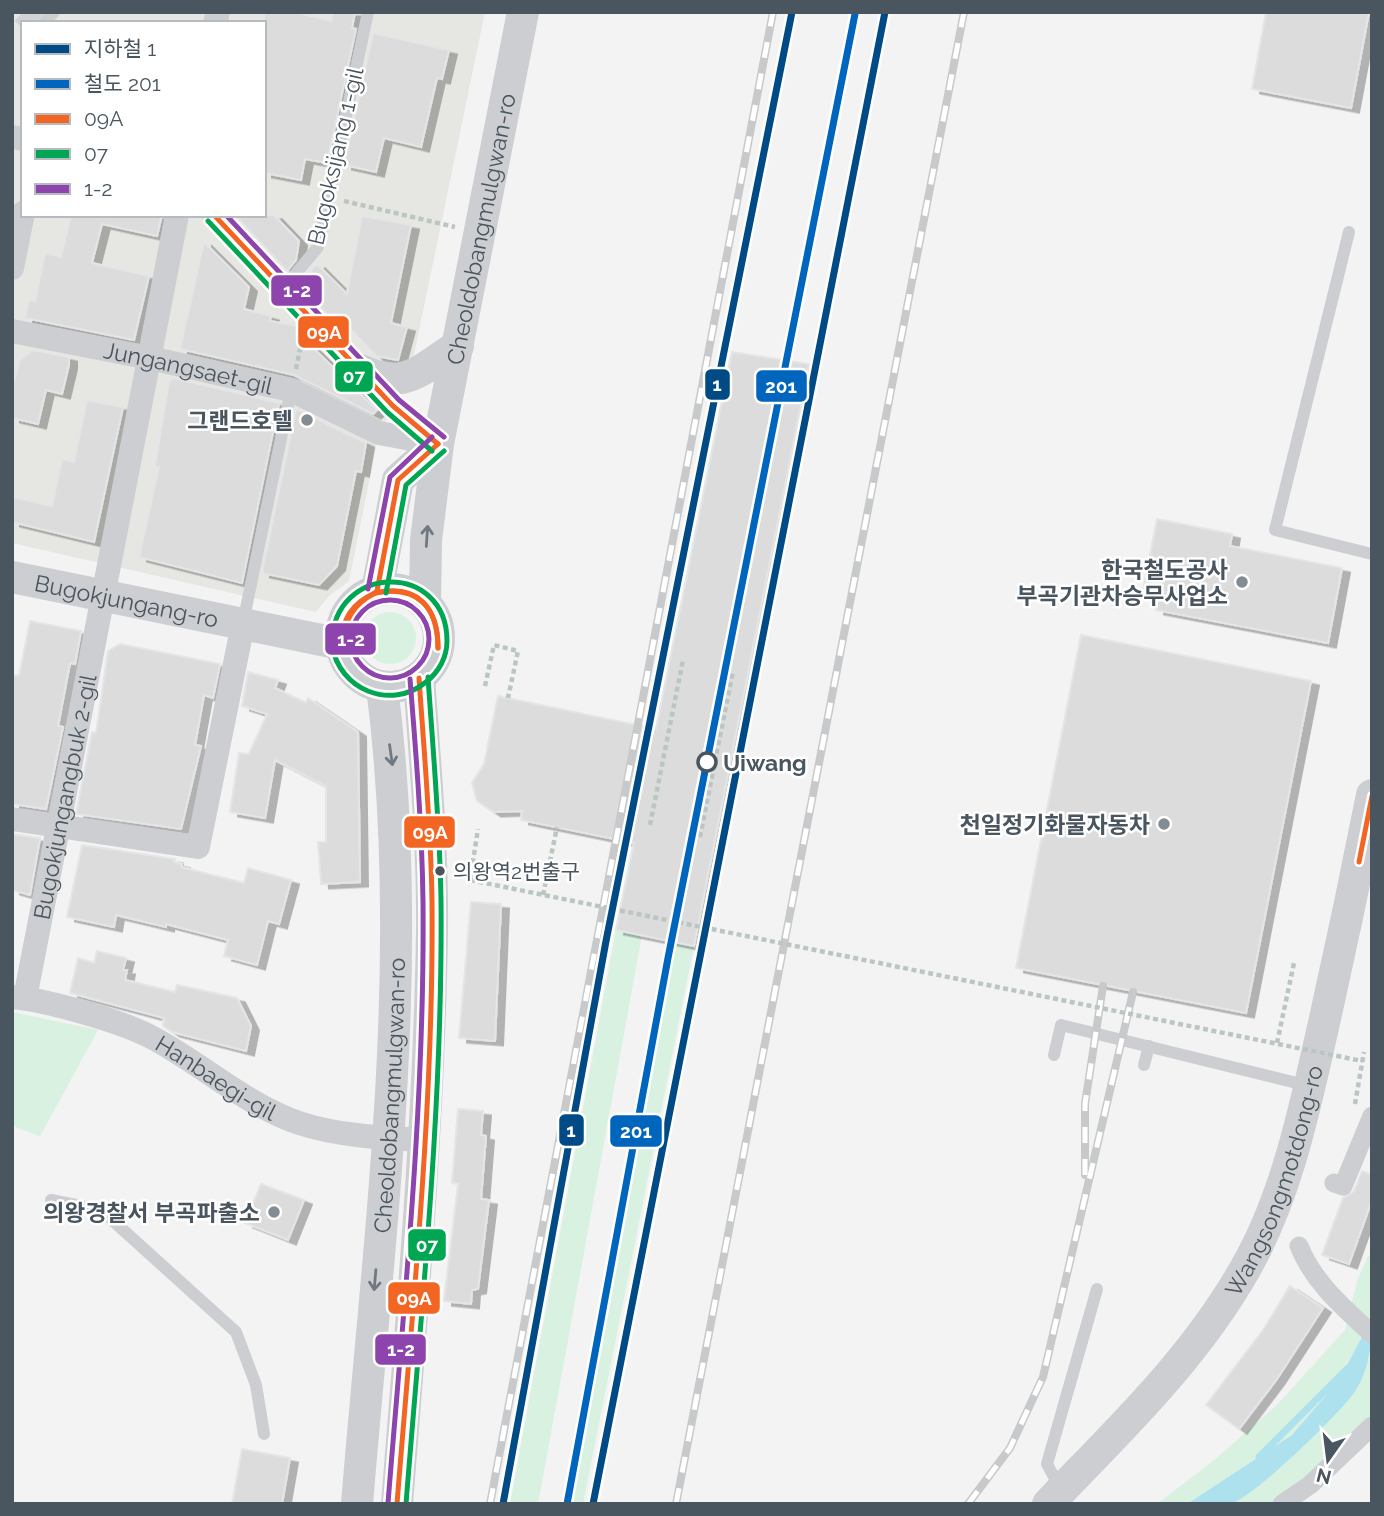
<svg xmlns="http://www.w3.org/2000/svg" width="1384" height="1516" viewBox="0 0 1384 1516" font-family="Raleway,'Noto Sans KR',sans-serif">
  <defs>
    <filter id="shadow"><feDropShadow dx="8" dy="4.5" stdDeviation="0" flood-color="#0004"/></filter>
  </defs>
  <rect width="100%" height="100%" fill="#f3f3f3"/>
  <!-- commercial -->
  <path fill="#e6e6e2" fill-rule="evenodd" d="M12,12H485L409,379L379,433L349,581L329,596L316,612L12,543ZM23,23H264V215H23Z"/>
  <!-- green -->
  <g fill="#d8f1e1">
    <circle cx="390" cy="638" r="26"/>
    <polygon points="616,930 642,935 538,1504 510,1504"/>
    <polygon points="668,940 694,946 583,1504 564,1504"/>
    <polygon points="12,1012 98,1030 40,1136 12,1126"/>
    <polygon points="1368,1256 1372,1257 1372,1318 1339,1380 1292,1435 1187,1504 1157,1504 1213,1461 1276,1406 1345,1330 1358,1278"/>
    <polygon points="1372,1352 1372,1426 1282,1504 1231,1504 1284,1465 1356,1390"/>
  </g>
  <!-- water -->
  <path fill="#ade1ee" d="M1372,1318C1372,1343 1370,1367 1356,1390C1343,1411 1252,1499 1230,1504C1217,1507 1200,1504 1187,1504L1292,1435L1339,1380Z"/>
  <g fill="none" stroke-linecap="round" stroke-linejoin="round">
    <!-- stream -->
    <polyline stroke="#ade1ee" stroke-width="7" points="1259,1457 1347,1369"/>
  </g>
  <!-- building -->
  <g fill="#dcdcdd" stroke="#e4e5e6" stroke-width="2" filter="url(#shadow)">
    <polygon points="264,12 295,12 331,21 333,12 355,12 352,28 356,29 327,163 305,159 301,180 264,173"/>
    <polygon points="1266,12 1369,12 1351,108 1252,89"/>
    <polygon points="373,33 449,50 442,79 437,78 421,147 384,138 376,172 344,165"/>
    <polygon points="71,215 162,215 157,236 102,224 92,263 149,276 134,340 25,318 29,300 35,301 45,253 61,257"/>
    <polygon points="235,215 274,215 299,241 296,260 287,271"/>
    <polygon points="362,216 411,225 391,323 407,327 398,360 376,356 338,316 333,321 299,284 317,264 347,294"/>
    <polygon points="204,242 249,287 244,309 271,316 270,321 298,326 312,341 309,344 377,410 373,414 294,375 180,349"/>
    <polygon points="33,350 69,357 69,365 62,394 46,390 38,424 12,418 12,389 20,360"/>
    <polygon points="732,352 809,364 694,946 616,930 634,843 521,820 522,811 493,812 477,801 472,783 484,764 498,696 656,729"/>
    <polygon points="173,378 279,403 242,583 139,557 159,467 155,466 169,381"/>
    <polygon points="87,400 123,407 94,542 12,522 12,497 52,506 62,459 74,462"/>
    <polygon points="296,409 366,443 361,472 356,471 337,566 319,585 262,573"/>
    <polygon points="1157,519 1232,534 1230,546 1342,568 1328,643 1156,610 1158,598 1142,596"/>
    <polygon points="30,621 81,631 75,664 70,663 58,726 63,727 46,809 12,804 12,675 19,676"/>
    <polygon points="1081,635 1311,681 1246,1013 1016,968"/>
    <polygon points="120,644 220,664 213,698 204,695 195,745 201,746 181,829 76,814 92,732 96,733 108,651"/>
    <polygon points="248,672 278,680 275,688 306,703 308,698 358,732 360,882 321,884 318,842 326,842 326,786 275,760 265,818 230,812 239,753 249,754 267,714 242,706"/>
    <polygon points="12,834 40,838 30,895 12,890"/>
    <polygon points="82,845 175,859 174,862 182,864 181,867 244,883 248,868 291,880 279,924 268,921 257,965 224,956 228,940 166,924 166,927 116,915 114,927 67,917"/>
    <polygon points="471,902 501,904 495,1041 459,1038"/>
    <polygon points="97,951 126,958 123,970 127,970 125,980 175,992 177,985 237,998 251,1026 246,1051 172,1032 163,1026 164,1018 70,993 78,958 94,963"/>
    <polygon points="458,1109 483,1111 481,1135 486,1136 481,1199 489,1200 478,1289 472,1290 471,1304 444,1301 458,1184 452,1183"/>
    <polygon points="1362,1171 1372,1175 1372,1200 1349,1264 1322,1255 1343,1198 1354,1191"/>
    <polygon points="261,1184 304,1200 288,1240 245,1223"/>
    <polygon points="1290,1286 1323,1308 1277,1379 1239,1429 1206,1405 1263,1330"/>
    <polygon points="242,1449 290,1458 282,1504 232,1504"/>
  </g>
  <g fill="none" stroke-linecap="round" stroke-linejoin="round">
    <!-- minor-tunnel -->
    <polyline stroke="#d1d3d5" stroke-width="24" stroke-dasharray="24 12" stroke-linecap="butt" points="23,12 34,23"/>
    <!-- path -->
    <g stroke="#bbc6c3" stroke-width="4.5" stroke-dasharray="5 3.5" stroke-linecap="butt">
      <polyline points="344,201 455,227"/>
      <polyline points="296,369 302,340"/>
      <polyline points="485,686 494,645 518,651 508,698"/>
      <polyline points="650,825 683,660"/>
      <polyline points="700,837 733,671"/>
      <polyline points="470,880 478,829"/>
      <polyline points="543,895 557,827"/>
      <polyline points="1277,1043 1294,963"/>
      <polyline points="1355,1104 1364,1052"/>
    </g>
    <!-- service -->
    <g stroke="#ccced1" stroke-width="12">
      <polyline points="43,23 54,12"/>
      <polyline points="1349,232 1275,530 1372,554"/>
      <polyline points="282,290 318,247 368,12"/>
      <polyline points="243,623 291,390"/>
      <polyline points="1054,1055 1061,1025 1309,1086"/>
      <polyline points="1144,1065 1149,1046"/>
      <polyline points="51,1200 101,1210 236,1332 256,1385 264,1434"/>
      <polyline points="1060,1488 1047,1464 1097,1289"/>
    </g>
    <!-- pedestrian -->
    <g stroke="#ccced1" stroke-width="19">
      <polyline points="1334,1183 1343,1186 1372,1116"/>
      <path d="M1299,1246C1314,1283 1343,1307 1372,1334"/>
      <polyline points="1282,1504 1310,1485 1372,1426"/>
    </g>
    <!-- minor -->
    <g stroke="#ccced1" stroke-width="24">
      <polyline points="215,23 218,12"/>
      <polyline points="12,137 23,139"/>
      <polyline points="214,215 393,406 437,444"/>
      <polyline points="12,268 23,213"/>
      <path id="s1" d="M12,331L150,358L291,390L379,433L438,444"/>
      <polyline points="12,819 198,847 243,624"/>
      <path id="s2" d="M12,997C46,1000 121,1021 151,1037C201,1063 244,1104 299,1123C338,1136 384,1138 426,1140"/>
      <path id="s3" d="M25,998L177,215"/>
    </g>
    <!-- tertiary -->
    <g stroke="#ccced1" stroke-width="32">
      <path d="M358,369C406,392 419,370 458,346"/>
      <path id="s4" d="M12,577L341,644"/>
      <circle cx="390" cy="638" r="49"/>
      <polyline points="377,591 398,480 438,444"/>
      <path id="s5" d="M425,604L426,540L438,444L523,12"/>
      <path id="s6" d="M357,1504C379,1233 417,957 382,687"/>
      <path d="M397,1504C412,1313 429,1123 432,932C433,847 425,762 419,678"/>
      <path id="s7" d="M1048,1504C1119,1430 1194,1359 1245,1269C1288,1194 1305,1106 1324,1023C1341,947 1357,871 1372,795"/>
    </g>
    <defs>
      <g id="rail">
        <polyline points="1085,1175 1085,1104 1103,986"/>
        <polyline points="490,1504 773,12"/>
        <polyline points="676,1504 964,12"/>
        <polyline points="968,1504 1010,1448 1043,1377 1133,992"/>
      </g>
    </defs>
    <!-- rail casing -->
    <use href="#rail" stroke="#c7c9cb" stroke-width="8"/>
    <!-- rail -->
    <use href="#rail" stroke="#fff" stroke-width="5" stroke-dasharray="16" stroke-linecap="butt"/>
    <!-- path-bridge -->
    <polyline stroke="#bbc6c3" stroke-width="4.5" stroke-dasharray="5 3.5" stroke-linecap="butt" points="470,880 1362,1061"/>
    <defs>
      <g id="bus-1">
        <polyline points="214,215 393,406 438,444"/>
        <polyline points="377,591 398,480 438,444"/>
        <path d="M375,593C418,583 438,608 438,648"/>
        <path d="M375,593C418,585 438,607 438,648"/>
        <path d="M341,644C342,619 352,603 375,593"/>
        <path d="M341,644C346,619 352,605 375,593"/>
        <polyline points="1359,862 1372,796"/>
        <path d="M397,1504C413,1303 434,1101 432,900C431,826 424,752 419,678"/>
      </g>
      <g id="bus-2">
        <polyline points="208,221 387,412 432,451"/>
        <polyline points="386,593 406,485 444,451"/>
        <path d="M332,643C333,563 447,561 447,641C447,657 439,672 426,682C391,711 339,690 332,645"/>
        <path d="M406,1504C422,1303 443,1101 441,900C440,826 433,751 428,677"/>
      </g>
      <g id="bus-3">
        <polyline points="226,215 399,400 444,437"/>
        <polyline points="368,589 390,477 432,437"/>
        <circle cx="390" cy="639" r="39"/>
        <path d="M388,1503C404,1303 425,1102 423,901C422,827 416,753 410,679"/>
      </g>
    </defs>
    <!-- bus-1 casing -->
    <use href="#bus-1" stroke="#fff" stroke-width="10"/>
    <!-- bus-2 casing -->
    <use href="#bus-2" stroke="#fff" stroke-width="10"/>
    <!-- bus-3 casing -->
    <use href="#bus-3" stroke="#fff" stroke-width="10"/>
    <!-- bus-1 -->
    <use href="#bus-1" stroke="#f26522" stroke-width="5"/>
    <!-- bus-2 -->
    <use href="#bus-2" stroke="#00a651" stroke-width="5"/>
    <!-- bus-3 -->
    <use href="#bus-3" stroke="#8e44ad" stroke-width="5"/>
    <defs>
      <polyline id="rail-1" points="567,1504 668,958 855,14"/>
    </defs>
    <!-- rail-1 casing -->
    <use href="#rail-1" stroke="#fff" stroke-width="12"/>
    <!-- rail-1 -->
    <use href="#rail-1" stroke="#0065bd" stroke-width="7"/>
    <defs>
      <g id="metro-1">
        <polyline points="503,1504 606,941 792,12"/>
        <polyline points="593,1504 885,12"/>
      </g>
    </defs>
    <!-- metro-1 casing -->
    <use href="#metro-1" stroke="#fff" stroke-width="12"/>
    <!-- metro-1 -->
    <use href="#metro-1" stroke="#004a85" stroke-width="7"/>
  </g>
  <!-- one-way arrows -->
  <defs><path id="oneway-shaft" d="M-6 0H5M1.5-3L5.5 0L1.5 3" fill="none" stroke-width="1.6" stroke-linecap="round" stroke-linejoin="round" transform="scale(1.75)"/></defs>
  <g stroke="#707981">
    <use href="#oneway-shaft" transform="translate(427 536) rotate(-86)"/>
    <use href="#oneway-shaft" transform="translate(391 755) rotate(82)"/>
    <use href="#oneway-shaft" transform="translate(375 1280) rotate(95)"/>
  </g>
  <!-- markers -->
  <g fill="#848c93" stroke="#fff" stroke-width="2.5">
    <circle cx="307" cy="420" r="7"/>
    <circle cx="1242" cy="582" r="7"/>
    <circle cx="1164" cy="824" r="7"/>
    <circle cx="274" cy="1212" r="7"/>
  </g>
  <circle fill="#fff" stroke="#49555f" stroke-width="3.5" cx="707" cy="762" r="9"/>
  <circle fill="#49555f" stroke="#fff" stroke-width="2.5" cx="440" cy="871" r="6"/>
  <g text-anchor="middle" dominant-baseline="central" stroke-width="5" stroke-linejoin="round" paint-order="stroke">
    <!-- bus labels -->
    <g font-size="21" fill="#49555f" stroke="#fff" text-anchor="start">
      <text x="453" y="871">의왕역2번출구</text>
    </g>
    <!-- street labels -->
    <g font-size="23" fill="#49555f" stroke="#fff">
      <text transform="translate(335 156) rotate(-77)">Bugoksijang 1-gil</text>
      <text stroke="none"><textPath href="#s5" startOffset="380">Cheoldobangmulgwan-ro</textPath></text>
      <text stroke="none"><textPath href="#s1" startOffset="180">Jungangsaet-gil</textPath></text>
      <text stroke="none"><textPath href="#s4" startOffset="117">Bugokjungang-ro</textPath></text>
      <text stroke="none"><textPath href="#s3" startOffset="205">Bugokjungangbuk 2-gil</textPath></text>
      <text stroke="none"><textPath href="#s2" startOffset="222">Hanbaegi-gil</textPath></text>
      <text stroke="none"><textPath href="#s6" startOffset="410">Cheoldobangmulgwan-ro</textPath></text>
      <text stroke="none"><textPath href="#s7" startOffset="401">Wangsongmotdong-ro</textPath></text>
    </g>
    <!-- poi labels -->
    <g font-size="23" font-weight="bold" fill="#49555f" stroke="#fff" text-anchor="end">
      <text x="293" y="420">그랜드호텔</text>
      <text x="1228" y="569">한국철도공사<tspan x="1228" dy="26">부곡기관차승무사업소</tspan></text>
      <text x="1150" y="824">천일정기화물자동차</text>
      <text x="260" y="1212">의왕경찰서 부곡파출소</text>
    </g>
    <!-- stop labels -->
    <g font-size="23" font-weight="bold" fill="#49555f" stroke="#fff" text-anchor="start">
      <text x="723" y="762">Uiwang</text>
    </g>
  </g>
  <g stroke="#fff" stroke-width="2.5">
    <rect x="270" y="274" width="53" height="33" rx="7" fill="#8e44ad"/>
    <rect x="297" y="315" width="53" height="34" rx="7" fill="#f26522"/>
    <rect x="334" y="360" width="40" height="33" rx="7" fill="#00a651"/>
    <rect x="704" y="368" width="27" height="33" rx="7" fill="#004a85"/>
    <rect x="755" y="369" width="53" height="34" rx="7" fill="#0065bd"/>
    <rect x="324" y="622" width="53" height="34" rx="7" fill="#8e44ad"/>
    <rect x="403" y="815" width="53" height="34" rx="7" fill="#f26522"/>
    <rect x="558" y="1113" width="27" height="34" rx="7" fill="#004a85"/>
    <rect x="609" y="1114" width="54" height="34" rx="7" fill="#0065bd"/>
    <rect x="407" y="1228" width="40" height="34" rx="7" fill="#00a651"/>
    <rect x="387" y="1281" width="54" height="34" rx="7" fill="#f26522"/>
    <rect x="374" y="1333" width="53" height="33" rx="7" fill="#8e44ad"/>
  </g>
  <g font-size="19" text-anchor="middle" font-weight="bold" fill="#fff">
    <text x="297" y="297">1-2</text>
    <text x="324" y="339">09A</text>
    <text x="354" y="383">07</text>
    <text x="717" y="391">1</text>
    <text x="781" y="393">201</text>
    <text x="351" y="646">1-2</text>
    <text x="430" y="839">09A</text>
    <text x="571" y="1137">1</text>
    <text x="636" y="1138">201</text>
    <text x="427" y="1252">07</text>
    <text x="414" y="1305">09A</text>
    <text x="401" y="1356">1-2</text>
  </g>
  <!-- border -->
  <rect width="1384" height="1516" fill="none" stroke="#49555f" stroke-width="28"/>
  <!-- legend -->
  <rect x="21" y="21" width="245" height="196" fill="#ffffff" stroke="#b6bbbf" stroke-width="2"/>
  <rect x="35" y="44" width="35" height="10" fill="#004a85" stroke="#b6bbbf" stroke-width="2"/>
  <text x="84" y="56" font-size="21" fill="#49555f">지하철 1</text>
  <rect x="35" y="79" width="35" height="10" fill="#0065bd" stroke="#b6bbbf" stroke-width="2"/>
  <text x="84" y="91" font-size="21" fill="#49555f">철도 201</text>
  <rect x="35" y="114" width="35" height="10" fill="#f26522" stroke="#b6bbbf" stroke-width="2"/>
  <text x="84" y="126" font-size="21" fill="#49555f">09A</text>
  <rect x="35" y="149" width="35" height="10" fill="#00a651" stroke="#b6bbbf" stroke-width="2"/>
  <text x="84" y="161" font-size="21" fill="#49555f">07</text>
  <rect x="35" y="184" width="35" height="10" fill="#8e44ad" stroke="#b6bbbf" stroke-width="2"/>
  <text x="84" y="196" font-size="21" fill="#49555f">1-2</text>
  <!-- north arrow -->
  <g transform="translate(1328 1460) rotate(194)" stroke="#ffffff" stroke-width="5" paint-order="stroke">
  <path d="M0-5L12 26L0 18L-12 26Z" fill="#49555f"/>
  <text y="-10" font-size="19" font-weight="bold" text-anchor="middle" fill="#49555f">N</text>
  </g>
</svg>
